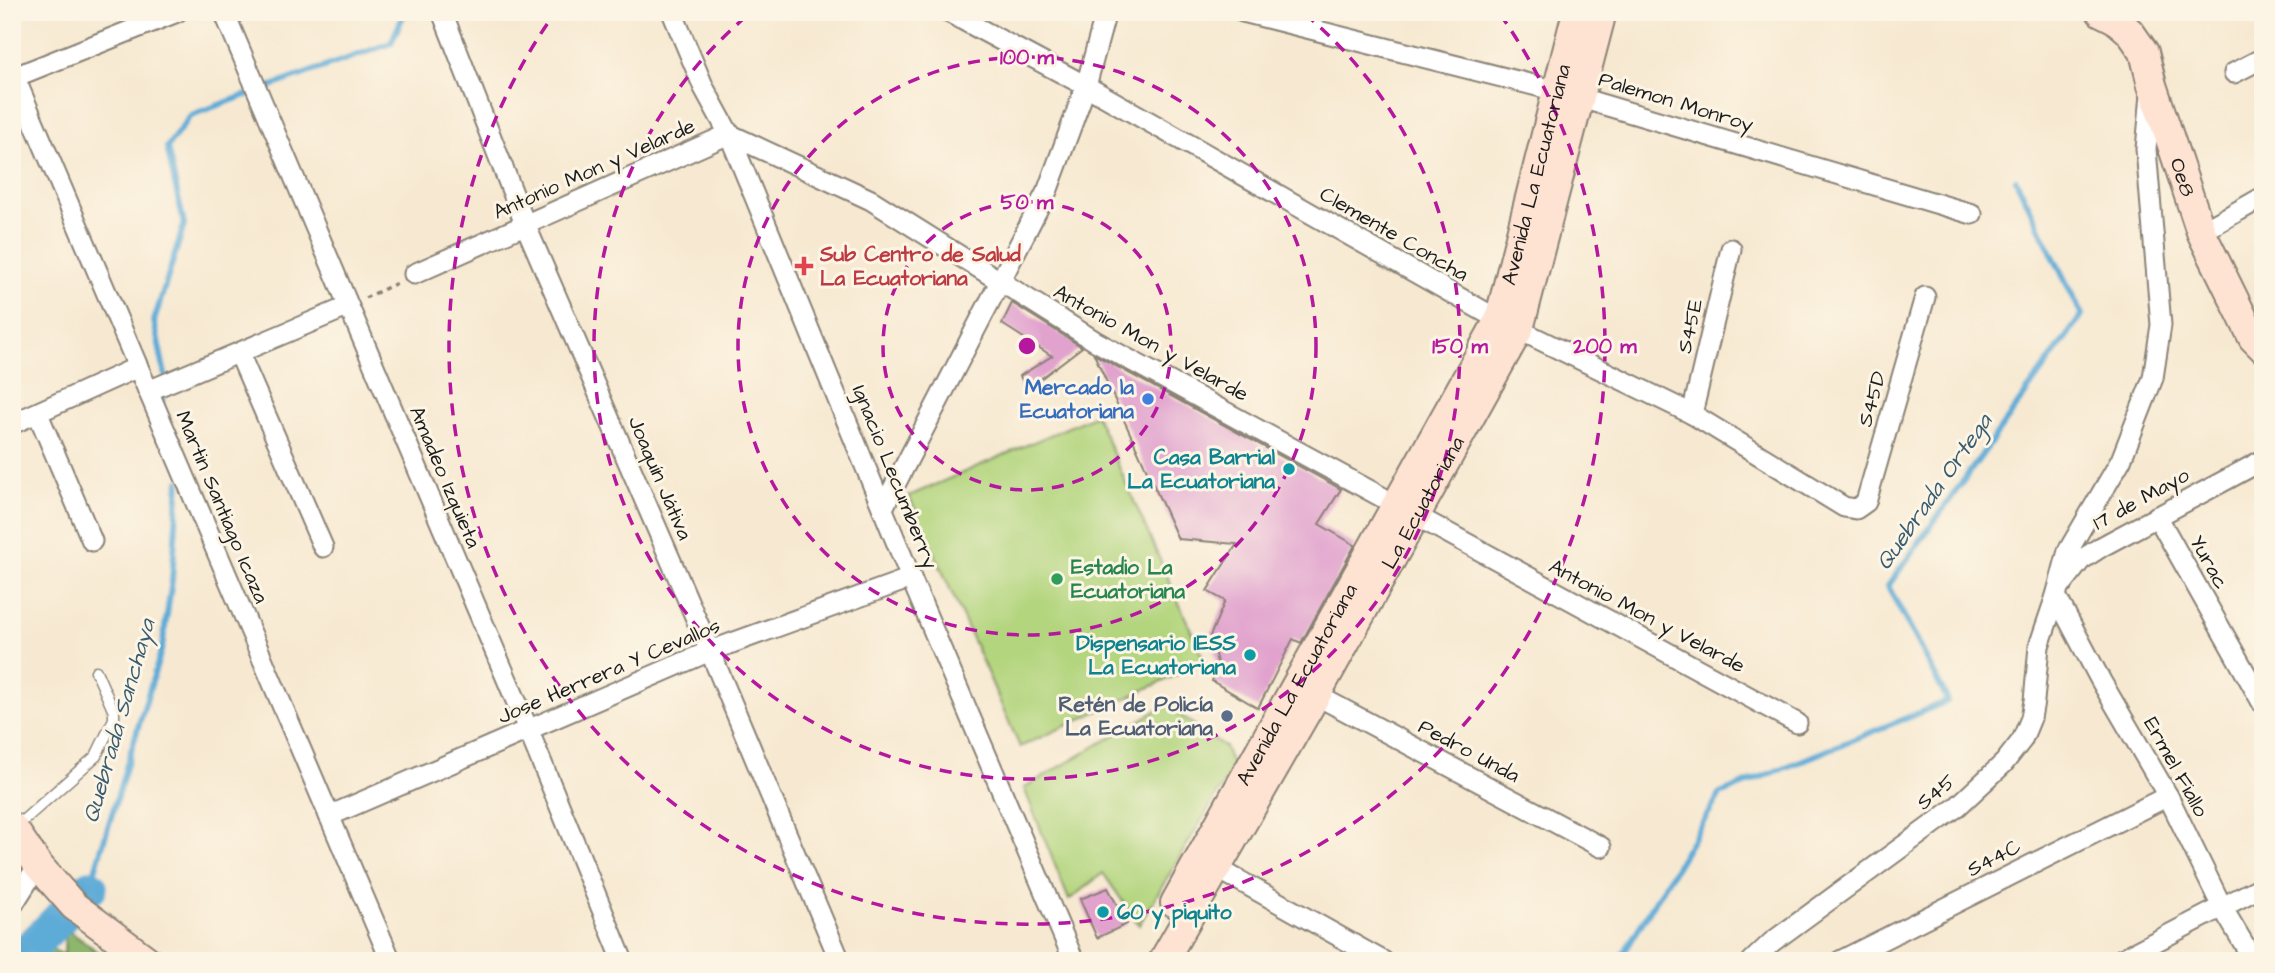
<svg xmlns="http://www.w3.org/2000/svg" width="2275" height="973" viewBox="0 0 2275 973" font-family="'Architects Daughter',sans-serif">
  <rect width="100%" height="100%" fill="#fcf5e5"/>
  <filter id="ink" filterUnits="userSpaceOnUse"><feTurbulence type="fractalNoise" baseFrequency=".0143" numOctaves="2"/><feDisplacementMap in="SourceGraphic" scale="14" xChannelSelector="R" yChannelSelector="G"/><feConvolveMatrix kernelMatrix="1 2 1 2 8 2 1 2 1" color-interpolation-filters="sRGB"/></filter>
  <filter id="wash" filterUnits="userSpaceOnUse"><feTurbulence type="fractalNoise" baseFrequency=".00686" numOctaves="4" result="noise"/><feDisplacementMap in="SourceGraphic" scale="28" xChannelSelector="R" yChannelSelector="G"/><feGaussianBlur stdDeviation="1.57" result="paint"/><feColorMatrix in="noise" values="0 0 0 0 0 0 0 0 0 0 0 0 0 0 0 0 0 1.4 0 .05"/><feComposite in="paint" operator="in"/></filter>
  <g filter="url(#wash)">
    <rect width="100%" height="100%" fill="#f7e9d1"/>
    <!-- green -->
    <g fill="#b3d57e" stroke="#68784d" stroke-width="2">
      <polygon points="1096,415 1205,662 1020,747 909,496"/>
      <polygon points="1166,705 1225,747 1233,768 1139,925 1103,873 1069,900 1024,788"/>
    </g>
    <!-- forest -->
    <polygon fill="#8eb66d" stroke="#556944" stroke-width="2" points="65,928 111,961 12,961 12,942 17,934 64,955"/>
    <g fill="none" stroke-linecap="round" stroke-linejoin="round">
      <!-- stream -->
      <g stroke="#5dabd7" stroke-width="6">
        <polyline points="160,407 167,384 154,321 184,225 167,147 191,115 391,43 405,12"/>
        <polyline points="90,887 162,648 172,580 179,481"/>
        <polyline points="1619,961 1720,794 1948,701 1888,586 2082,315 2016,180"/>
      </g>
      <!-- river -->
      <g stroke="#5dabd7" stroke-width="35">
        <polyline points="85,892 90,887"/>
        <polyline points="34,961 32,946 61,917"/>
      </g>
    </g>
    <g id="blocks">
      <!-- building -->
      <g fill="#e1a2ce">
        <polygon points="1012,303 1082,347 1026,390 1020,376 1052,356 1002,324"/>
        <polygon points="1094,354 1341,489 1319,524 1355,545 1301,643 1293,639 1258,708 1212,681 1218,666 1210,636 1225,601 1207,591 1237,544 1178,539"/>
        <polygon points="1108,888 1127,924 1097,938 1080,899"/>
      </g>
    </g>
  </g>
  <g filter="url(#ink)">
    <use href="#blocks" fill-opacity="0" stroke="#8a8276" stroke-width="2"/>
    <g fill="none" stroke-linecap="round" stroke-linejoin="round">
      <defs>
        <polyline id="lane" points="17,826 96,756 114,719 114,712 96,671"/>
        <g id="street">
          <polyline points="224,12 528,729 623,961"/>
          <polyline points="442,12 525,224 710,651 840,961"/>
          <polyline points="672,12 704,88 729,134 911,578 1074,961"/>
          <polyline points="948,12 1086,86 1499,320 1692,414 1844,507 1856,509 1866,502 1925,297"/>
          <polyline points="1243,12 1557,91 1972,214"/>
          <polyline points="12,71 391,961"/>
          <polyline points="2234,73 2263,58"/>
          <polyline points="12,78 177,12"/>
          <polyline points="2201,232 2263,197"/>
          <polyline points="414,274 729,134 871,200 1095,341 1797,723"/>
          <polyline points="239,353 323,547"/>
          <polyline points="148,391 347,307"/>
          <polyline points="38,414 92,541"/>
          <polyline points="1692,414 1731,249"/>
          <polyline points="12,424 138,367"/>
          <polyline points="883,508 1048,189 1086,86 1106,12"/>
          <polyline points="2157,516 2263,704"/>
          <polyline points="2064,582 2081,560 2101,547 2263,460"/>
          <polyline points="2056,596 2101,681 2168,796 2222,907 2254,961"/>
          <polyline points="1316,695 1601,847"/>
          <polyline points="329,816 710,651 911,578"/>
          <polyline points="1206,862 1383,961"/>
          <polyline points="12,906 38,865"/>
          <polyline points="1752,961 1772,942 1958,806 2004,763 2022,740 2031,718 2034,701 2039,646 2056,596 2068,551 2121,460 2153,378 2161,325 2146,149 2151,94"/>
          <polyline points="1840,961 2168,796"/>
          <polyline points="2118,961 2263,886"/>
        </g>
        <g id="secondary">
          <path id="s1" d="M2101,12L2115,19L2130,32L2144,52L2152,85L2201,232L2253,338L2263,348"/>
          <polyline points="12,827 38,865 74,906 148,961"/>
          <path id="s2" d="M1175,903L1499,320L1577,12"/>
          <path id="s3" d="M1163,961L1316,695L1519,329L1602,12"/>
        </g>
      </defs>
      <!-- lane casing -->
      <use href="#lane" stroke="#8a8276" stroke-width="13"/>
      <!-- street casing -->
      <use href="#street" stroke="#8a8276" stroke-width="23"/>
      <!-- secondary casing -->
      <use href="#secondary" stroke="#8a8276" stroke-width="32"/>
      <!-- path -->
      <polyline stroke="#8a8276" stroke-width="3.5" stroke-dasharray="5 5" stroke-linecap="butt" points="365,298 399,282"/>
      <!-- lane -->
      <use href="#lane" stroke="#fff" stroke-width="10"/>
      <!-- street -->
      <use href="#street" stroke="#fff" stroke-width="19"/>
      <!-- secondary -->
      <use href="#secondary" stroke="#fee3d2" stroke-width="28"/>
    </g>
  </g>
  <!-- distance rings -->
  <g fill="none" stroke="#b5179e" stroke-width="3.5" stroke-dasharray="12 9">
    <circle cx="1027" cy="346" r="144"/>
    <circle cx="1027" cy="346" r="289"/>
    <path d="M1305 14A433 433 0 1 1 749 14"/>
    <path d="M1500 14A578 578 0 1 1 554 14"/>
  </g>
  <!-- markers -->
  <path fill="#e0444e" stroke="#fcf5e5" stroke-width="2.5" d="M800.5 255.5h7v7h7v7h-7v7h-7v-7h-7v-7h7z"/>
  <circle fill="#3f7fe0" stroke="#fcf5e5" stroke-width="2.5" cx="1148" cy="399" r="7"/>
  <g fill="#0f9aa8" stroke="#fcf5e5" stroke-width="2.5">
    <circle cx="1289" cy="469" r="7"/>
    <circle cx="1250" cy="655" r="7"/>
    <circle cx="1103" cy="912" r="7"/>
  </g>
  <circle fill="#2e9e5b" stroke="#fcf5e5" stroke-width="2.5" cx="1057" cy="579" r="7"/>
  <circle fill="#5c6f8a" stroke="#fcf5e5" stroke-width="2.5" cx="1227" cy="716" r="7"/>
  <g text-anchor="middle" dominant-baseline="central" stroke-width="6" stroke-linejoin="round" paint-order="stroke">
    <!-- street labels -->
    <g font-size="21" fill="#1c1c1c" stroke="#fcf5e5">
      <text transform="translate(1676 102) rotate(17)">Palemon Monroy</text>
      <text transform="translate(594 169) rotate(-24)">Antonio Mon y Velarde</text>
      <text stroke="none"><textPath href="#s2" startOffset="817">Avenida La Ecuatoriana</textPath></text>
      <text stroke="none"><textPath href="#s1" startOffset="191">Oe8</textPath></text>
      <text transform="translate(1394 234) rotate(30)">Clemente Concha</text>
      <text transform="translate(1690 326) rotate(-77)">S45E</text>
      <text transform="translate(1151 343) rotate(29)">Antonio Mon y Velarde</text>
      <text transform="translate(1872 399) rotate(-74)">S45D</text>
      <text transform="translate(445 477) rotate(67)">Amadeo Izquieta</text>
      <text transform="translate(895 477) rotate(68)">Ignacio Lecumberry</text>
      <text transform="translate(660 478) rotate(67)">Joaquín Játiva</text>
      <text transform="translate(2141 499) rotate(-29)">17 de Mayo</text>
      <text stroke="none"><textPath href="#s3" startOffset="527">La Ecuatoriana</textPath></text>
      <text transform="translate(222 507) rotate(67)">Martin Santiago Icaza</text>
      <text transform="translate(2209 562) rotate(61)">Yurac</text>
      <text transform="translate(1647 616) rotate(28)">Antonio Mon y Velarde</text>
      <text transform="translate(609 671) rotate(-23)">Jose Herrera Y Cevallos</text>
      <text stroke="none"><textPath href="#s2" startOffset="250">Avenida La Ecuatoriana</textPath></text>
      <text transform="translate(1469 751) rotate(28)">Pedro Unda</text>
      <text transform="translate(2176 767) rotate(61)">Ermel Fiallo</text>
      <text transform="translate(1936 792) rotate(-39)">S45</text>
      <text transform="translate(1994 858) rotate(-27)">S44C</text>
    </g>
    <!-- health labels -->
    <g font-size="21" font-weight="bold" fill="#be3a42" stroke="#fcf5e5" text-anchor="start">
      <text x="820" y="254">Sub Centro de Salud<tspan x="820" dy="24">La Ecuatoriana</tspan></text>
    </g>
    <!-- shop labels -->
    <g font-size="21" font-weight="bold" fill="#366cbe" stroke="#fcf5e5" text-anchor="end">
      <text x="1134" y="387">Mercado la<tspan x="1134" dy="24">Ecuatoriana</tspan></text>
    </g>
    <!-- culture labels -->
    <g font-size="21" font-weight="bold" fill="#0d838f" stroke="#fcf5e5" text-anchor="end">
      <text x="1275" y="457">Casa Barrial<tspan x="1275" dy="24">La Ecuatoriana</tspan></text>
      <text x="1236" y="643">Dispensario IESS<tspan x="1236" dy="24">La Ecuatoriana</tspan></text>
      <text x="1117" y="912" text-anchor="start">60 y piquito</text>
    </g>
    <!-- leisure labels -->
    <g font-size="21" font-weight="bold" fill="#27864d" stroke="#fcf5e5" text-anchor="start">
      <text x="1071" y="567">Estadio La<tspan x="1071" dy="24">Ecuatoriana</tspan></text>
    </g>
    <!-- service labels -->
    <g font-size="21" font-weight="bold" fill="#4e5e75" stroke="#fcf5e5" text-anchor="end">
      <text x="1213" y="704">Retén de Policía<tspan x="1213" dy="24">La Ecuatoriana</tspan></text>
    </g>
    <!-- water labels -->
    <g font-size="23" font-style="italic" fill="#395c70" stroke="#fcf5e5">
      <text transform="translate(1934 492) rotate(-55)">Quebrada Ortega</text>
      <text transform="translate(119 721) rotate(-74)">Quebrada Sanchaya</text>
    </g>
  </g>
  <circle cx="1027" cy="346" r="10" fill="#b5179e" stroke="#fcf5e5" stroke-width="3.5"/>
  <g font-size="21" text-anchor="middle" font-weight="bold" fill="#b5179e" stroke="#fcf5e5" stroke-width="6" stroke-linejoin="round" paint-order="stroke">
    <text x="1027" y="64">100 m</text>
    <text x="1027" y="209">50 m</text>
    <text x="1460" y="353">150 m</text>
    <text x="1605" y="353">200 m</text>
  </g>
  <!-- margin -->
  <rect width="2275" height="973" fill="none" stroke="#fcf5e5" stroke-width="42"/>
</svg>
